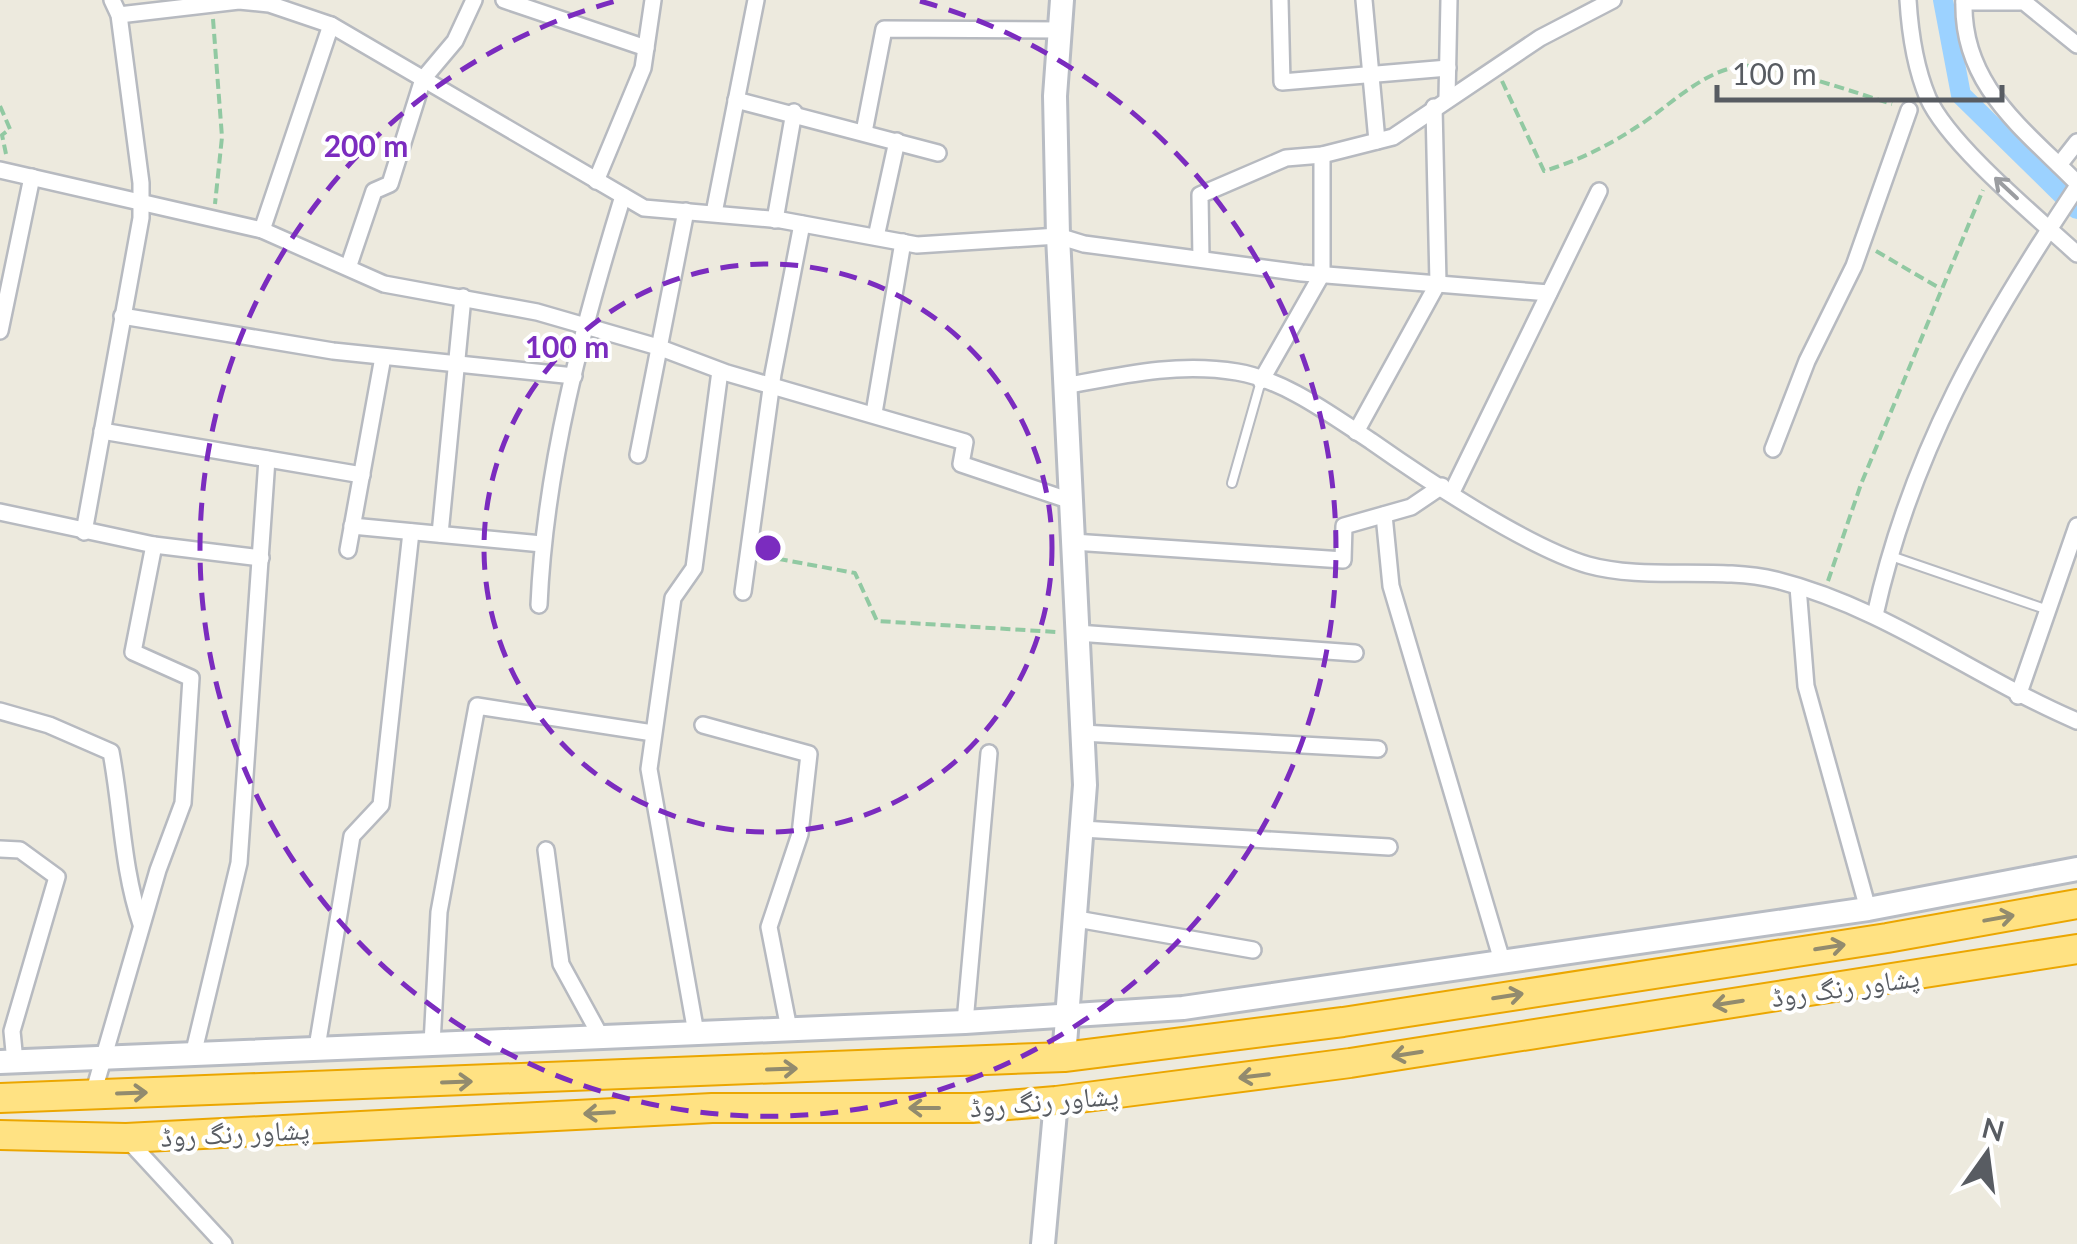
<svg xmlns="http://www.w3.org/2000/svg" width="2077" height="1244" viewBox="0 0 2077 1244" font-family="Lato,'Noto Naskh Arabic',sans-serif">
  <rect width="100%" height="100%" fill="#edeade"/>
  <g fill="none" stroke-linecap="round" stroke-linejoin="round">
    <!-- canal -->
    <polyline stroke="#9cd2ff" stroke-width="20" points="1943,0 1961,95 2077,209"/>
    <defs>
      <g id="lane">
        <polyline points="1232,483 1261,381"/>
        <polyline points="1888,555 2048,610"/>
      </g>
      <g id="street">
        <polyline points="504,0 646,48"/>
        <polyline points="1280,0 1282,82 1448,68"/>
        <polyline points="1364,0 1377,141"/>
        <path d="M1908,0C1910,33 1915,67 1928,98C1949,145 2038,218 2077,254"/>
        <path d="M1964,0C1961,85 2023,128 2077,183"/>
        <polyline points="1964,2 2024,2 2077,45"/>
        <polyline points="119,15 239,1 269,4 331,25 644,208 781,220 917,245 1058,236 1084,244 1302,273 1549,293"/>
        <polyline points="1447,98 1449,0"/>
        <polyline points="736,100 938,153"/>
        <polyline points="864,132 884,29 1060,30"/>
        <polyline points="2059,165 2077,142"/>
        <polyline points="0,170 262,230 384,284 537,312 658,347 727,373 965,442 961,464 1071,501"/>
        <polyline points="596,181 643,68 653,0"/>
        <polyline points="714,213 756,0"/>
        <polyline points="775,220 794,112"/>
        <polyline points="262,230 331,25"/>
        <polyline points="876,237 897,141"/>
        <polyline points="1201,259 1200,195 1286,158 1322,155 1393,137 1540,38 1613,0"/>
        <polyline points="349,265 374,191 390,184 423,79 455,41 474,0"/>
        <polyline points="122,316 333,351 574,376"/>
        <polyline points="0,331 32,177"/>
        <polyline points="1261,381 1322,274 1322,155"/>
        <path d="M1065,386C1123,375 1178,362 1237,372C1285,380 1331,415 1371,441C1425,479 1527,547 1588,565C1645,581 1718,566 1776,580C1887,608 1974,677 2077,721"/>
        <polyline points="874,413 903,242"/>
        <polyline points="102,431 362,475"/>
        <polyline points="1356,432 1438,283 1434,107"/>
        <polyline points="1773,449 1807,361 1854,266 1909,110"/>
        <polyline points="638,455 686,211"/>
        <polyline points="1452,492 1599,191"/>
        <polyline points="0,512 154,545 261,558"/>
        <polyline points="1384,515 1391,586 1503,964"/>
        <polyline points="352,526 542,544"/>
        <polyline points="84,532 141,218 141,183 119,15 112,0"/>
        <polyline points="440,534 463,297"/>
        <polyline points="1073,542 1343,560 1344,526 1411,507 1442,486"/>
        <polyline points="348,550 383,357"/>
        <polyline points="1798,587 1806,686 1868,909"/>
        <polyline points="743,592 773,374 802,224"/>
        <path d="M539,605C545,466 582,329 623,196"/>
        <path d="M1875,615C1911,452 1985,325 2077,187"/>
        <polyline points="1077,633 1355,653"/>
        <polyline points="2018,696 2077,526"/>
        <path d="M0,711L49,725L111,752C122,810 122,868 141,924"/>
        <polyline points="703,725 809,754 800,834 769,927 789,1029"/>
        <polyline points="1082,733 1378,749"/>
        <polyline points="1082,829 1389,847"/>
        <polyline points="0,849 20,850 57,877 12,1031 15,1062"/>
        <polyline points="546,850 561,964 601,1037"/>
        <polyline points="1077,919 1253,950"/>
        <polyline points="965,1022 989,753"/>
        <polyline points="696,1033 649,769 673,598 694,568 720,371"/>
        <polyline points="432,1044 439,912 477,706 653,733"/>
        <polyline points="317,1047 352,836 381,805 411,532"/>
        <polyline points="193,1055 239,863 267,459"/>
        <polyline points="93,1094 158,870 183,803 191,678 133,652 154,545"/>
        <polyline points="126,1138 224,1244"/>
      </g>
      <g id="secondary">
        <polyline points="1062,0 1055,96 1058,236 1085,785 1064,1057"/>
        <polyline points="0,1062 965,1022 1183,1008 1868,909 2077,869"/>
        <polyline points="1043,1244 1056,1101"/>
      </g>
      <g id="highway">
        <polyline points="0,1098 1064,1057 1343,1022 1887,938 2077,904"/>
        <polyline points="0,1135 126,1138 712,1108 972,1108 1056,1101 1350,1063 2077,949"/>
      </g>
    </defs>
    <!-- lane casing -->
    <use href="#lane" stroke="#b7bac0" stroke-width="12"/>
    <!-- street casing -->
    <use href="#street" stroke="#b7bac0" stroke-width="20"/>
    <!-- secondary casing -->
    <use href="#secondary" stroke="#b8bcc3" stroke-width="28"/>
    <!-- highway casing -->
    <use href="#highway" stroke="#eba600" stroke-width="32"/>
    <!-- path -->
    <g stroke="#91c9a2" stroke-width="4" stroke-dasharray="10 5" stroke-linecap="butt">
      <polyline points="213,19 222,137 215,204"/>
      <path d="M1502,81L1544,171C1577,161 1606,147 1635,128C1668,108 1701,71 1742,66C1769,62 1862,95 1892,104"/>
      <polyline points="0,106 10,129 2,135 6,154"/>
      <polyline points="1876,251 1941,289"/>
      <polyline points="763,556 855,573 877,621 1056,632"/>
      <polyline points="1828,581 1861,484 1983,190"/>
    </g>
    <!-- lane -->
    <use href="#lane" stroke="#fff" stroke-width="8"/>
    <!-- street -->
    <use href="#street" stroke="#fff" stroke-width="15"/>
    <!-- secondary -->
    <use href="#secondary" stroke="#fff" stroke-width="22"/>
    <!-- highway -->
    <use href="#highway" stroke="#ffe283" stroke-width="28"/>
  </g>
  <!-- one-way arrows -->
  <defs><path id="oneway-shaft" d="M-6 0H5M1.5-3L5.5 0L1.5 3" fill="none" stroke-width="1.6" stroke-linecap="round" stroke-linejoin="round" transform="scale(2.5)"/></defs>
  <use stroke="#9b9da1" href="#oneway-shaft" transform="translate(2006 188) rotate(-137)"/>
  <g stroke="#928b6e">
    <use href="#oneway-shaft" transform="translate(1999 918) rotate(-10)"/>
    <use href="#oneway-shaft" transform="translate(1830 947) rotate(-9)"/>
    <use href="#oneway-shaft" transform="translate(1508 996) rotate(-9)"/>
    <use href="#oneway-shaft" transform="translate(1728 1003) rotate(171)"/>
    <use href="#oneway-shaft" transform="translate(1407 1054) rotate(171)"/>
    <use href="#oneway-shaft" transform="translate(782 1069) rotate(-2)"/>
    <use href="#oneway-shaft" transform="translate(1254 1076) rotate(173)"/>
    <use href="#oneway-shaft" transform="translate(457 1082) rotate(-2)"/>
    <use href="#oneway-shaft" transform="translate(132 1093) rotate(-2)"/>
    <use href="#oneway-shaft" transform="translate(924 1108) rotate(180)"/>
    <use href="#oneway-shaft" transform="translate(599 1113) rotate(177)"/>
  </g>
  <!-- distance rings -->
  <g fill="none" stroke="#7b2cbf" stroke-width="5" stroke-dasharray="18 12">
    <circle cx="768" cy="548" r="284"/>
    <path d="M920 1A568 568 0 1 1 616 1"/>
  </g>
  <g text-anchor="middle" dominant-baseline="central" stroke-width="8" stroke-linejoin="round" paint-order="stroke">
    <!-- street labels -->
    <g font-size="28" fill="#585c62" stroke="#fff">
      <text transform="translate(1845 986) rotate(-8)">پشاور رنگ روڈ</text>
      <text transform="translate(1044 1100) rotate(-5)">پشاور رنگ روڈ</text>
      <text transform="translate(235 1132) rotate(-3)">پشاور رنگ روڈ</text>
    </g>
  </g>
  <circle cx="768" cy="548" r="15" fill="#7b2cbf" stroke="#fff" stroke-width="5"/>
  <g font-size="30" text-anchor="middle" font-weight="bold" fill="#7b2cbf" stroke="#fff" stroke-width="8" stroke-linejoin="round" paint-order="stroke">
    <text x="366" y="157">200 m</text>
    <text x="567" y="358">100 m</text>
  </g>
  <!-- north arrow -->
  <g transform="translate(1987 1154) rotate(14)" stroke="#ffffff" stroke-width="8" paint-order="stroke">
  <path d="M0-8L18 38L0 25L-18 38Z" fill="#585c62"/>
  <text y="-15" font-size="28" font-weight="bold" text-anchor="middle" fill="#585c62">N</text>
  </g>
  <!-- scale -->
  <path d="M1717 85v15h285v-15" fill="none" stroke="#585c62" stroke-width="5"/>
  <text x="1732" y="85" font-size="30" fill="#585c62" stroke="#ffffff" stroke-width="8" paint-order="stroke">100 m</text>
</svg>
